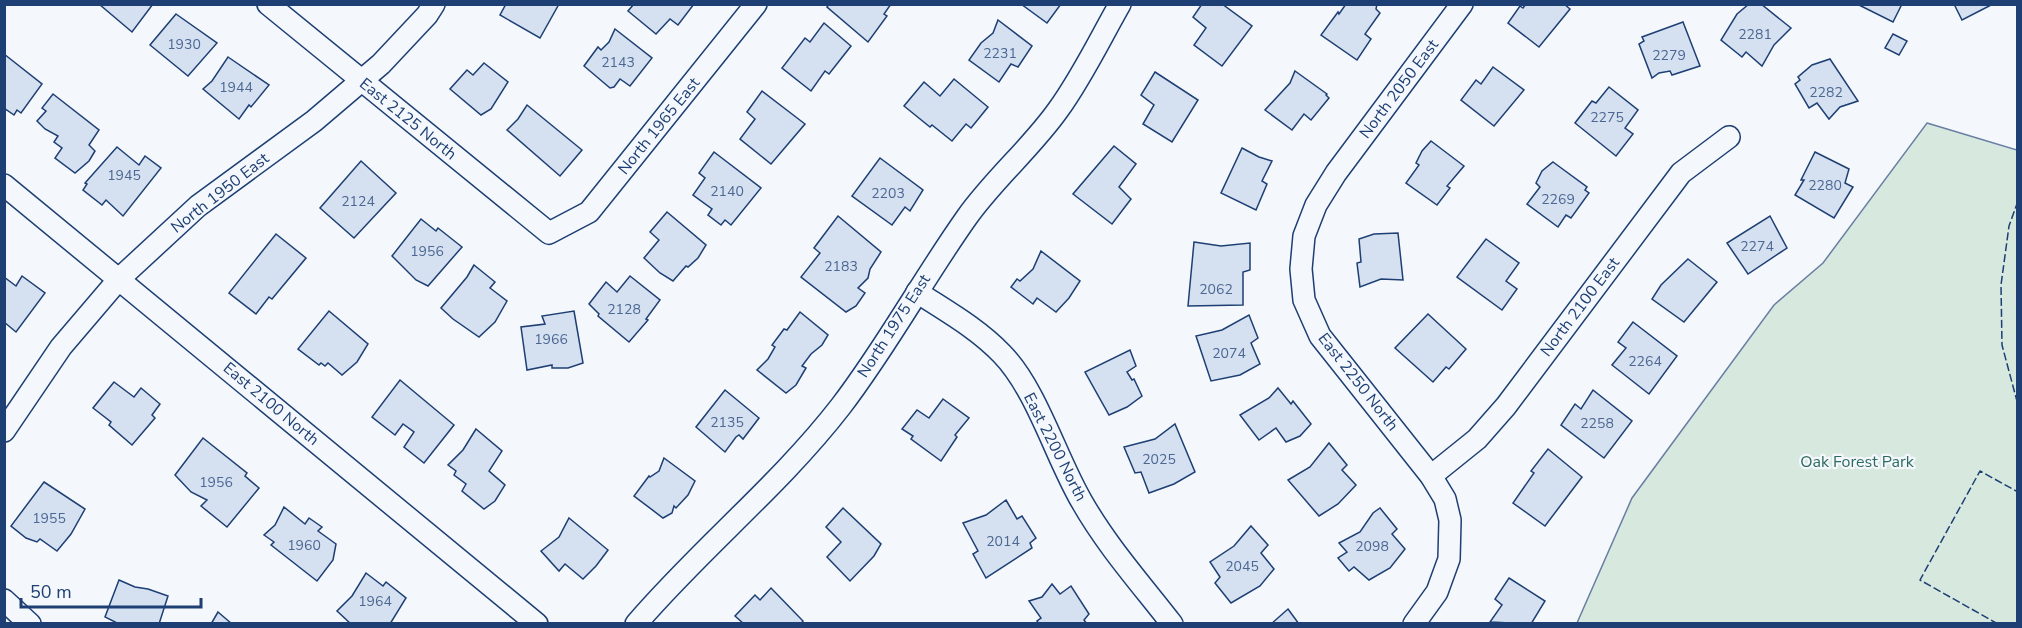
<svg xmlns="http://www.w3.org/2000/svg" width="2022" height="628" viewBox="0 0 2022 628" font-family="'Nunito Sans',sans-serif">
  <rect width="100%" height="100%" fill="#f4f7fb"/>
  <!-- green -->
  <polygon fill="#d7e8df" stroke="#687fa3" stroke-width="1.5" points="1927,123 2017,150 2017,623 1577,623 1632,498 1774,305 1823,263"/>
  <!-- building -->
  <g fill="#d5e0f0" stroke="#1d3f73" stroke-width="1.5">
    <polygon points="99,4 153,4 132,32"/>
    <polygon points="506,4 559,4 540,38 500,15"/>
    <polygon points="634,4 694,4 678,25 670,19 656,34 628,11"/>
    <polygon points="829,4 891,4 884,14 887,16 868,42 827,7"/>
    <polygon points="1021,4 1061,4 1047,23"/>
    <polygon points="1202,4 1222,4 1252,26 1222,66 1194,45 1206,28 1193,17"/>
    <polygon points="1346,4 1377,4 1376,9 1380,13 1365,34 1371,39 1357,60 1321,35 1338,12 1339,14"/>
    <polygon points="1526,4 1564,4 1570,9 1539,47 1508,23 1520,6 1523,8"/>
    <polygon points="1749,4 1761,4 1791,28 1774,45 1762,66 1746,52 1742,57 1721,40 1737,14"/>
    <polygon points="1857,4 1902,4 1893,22"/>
    <polygon points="1954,4 1993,4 1962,20"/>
    <polygon points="176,14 217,43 188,76 150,45"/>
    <polygon points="998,20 1032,46 1018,67 1011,64 999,82 969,60 981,43 993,33"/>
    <polygon points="1683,22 1700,66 1672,75 1670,71 1659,73 1652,78 1639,44 1644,41 1642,37"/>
    <polygon points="824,23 851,46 829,74 825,71 811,91 782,68 805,38 810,42"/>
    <polygon points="615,29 652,58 630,86 620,79 614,87 610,88 584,66 598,47 601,50 609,42"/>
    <polygon points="1893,34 1907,41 1899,55 1885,48"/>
    <polygon points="4,54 42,84 21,113 17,110 14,115 4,108"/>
    <polygon points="228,57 269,85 251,107 249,105 239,119 203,89 212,81"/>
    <polygon points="1830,59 1858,101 1840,107 1829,119 1817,103 1809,108 1795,84 1800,80 1798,77 1812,65"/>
    <polygon points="484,63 508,82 491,109 481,115 450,89 467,70 473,75"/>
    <polygon points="1493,67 1524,90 1494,126 1461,100 1476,80 1481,84"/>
    <polygon points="1295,71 1327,94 1326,95 1329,98 1311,120 1304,114 1292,130 1265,110 1290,83"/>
    <polygon points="1155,72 1198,100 1172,142 1143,124 1154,105 1141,95"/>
    <polygon points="954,79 988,107 971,128 966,124 952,141 932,125 930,127 904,106 924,82 940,96"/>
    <polygon points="1609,87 1638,110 1625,128 1633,134 1616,156 1575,123 1592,101 1596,103"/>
    <polygon points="762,91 805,124 771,164 740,139 755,119 747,112"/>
    <polygon points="53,94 99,130 89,145 95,151 89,161 75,173 55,158 62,148 54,142 58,136 45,129 37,121 46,111 42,108"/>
    <polygon points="527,105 582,150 560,176 507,130 518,119"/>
    <polygon points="1431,141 1464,166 1447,186 1450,188 1437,205 1406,183 1419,165 1416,163 1422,151"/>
    <polygon points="1114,146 1136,164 1119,187 1131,199 1112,224 1073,194"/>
    <polygon points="117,147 139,165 145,156 161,168 123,216 106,200 102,205 83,190 87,184 85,183"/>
    <polygon points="1242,148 1259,157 1272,161 1262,181 1267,184 1256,210 1221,193"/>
    <polygon points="714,152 761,188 731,225 725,220 721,225 708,215 712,209 693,195 705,178 699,173"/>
    <polygon points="1815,152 1849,169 1845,183 1853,187 1834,218 1795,195 1804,180 1801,180"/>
    <polygon points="880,158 923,190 910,211 905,207 892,225 852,196"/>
    <polygon points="361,161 396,193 354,238 320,208"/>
    <polygon points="1553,162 1587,187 1585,190 1589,193 1571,218 1566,215 1558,227 1527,204 1540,187 1536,183 1542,171"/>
    <polygon points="667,212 706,245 698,258 688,267 686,266 673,281 660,273 644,258 659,240 650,232"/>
    <polygon points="838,216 881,252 870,269 868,278 858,288 865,293 856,306 846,312 801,277 820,253 814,248"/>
    <polygon points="1770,216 1787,248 1748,274 1727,243"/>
    <polygon points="421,219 436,231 438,228 462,247 428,286 416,280 392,256"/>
    <polygon points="1398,233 1403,280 1381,279 1360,287 1357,263 1361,262 1359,239 1374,234"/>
    <polygon points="276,234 306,258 272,299 269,297 256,314 229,293"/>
    <polygon points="1486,239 1519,263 1506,281 1517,289 1502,310 1457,277"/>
    <polygon points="1194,242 1221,246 1250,243 1250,270 1243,272 1243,305 1188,306"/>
    <polygon points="1041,251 1080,281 1069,298 1056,312 1037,298 1033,304 1011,287 1017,279 1020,281 1033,269"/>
    <polygon points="1688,259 1717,282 1684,322 1652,299 1661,285"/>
    <polygon points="474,265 495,282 490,288 507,301 495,322 479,337 453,319 441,308 467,277"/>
    <polygon points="22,276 45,293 16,332 4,322 4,277 16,286"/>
    <polygon points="630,276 660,300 646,319 648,320 629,342 598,316 599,314 589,304 606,282 617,292"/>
    <polygon points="329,311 368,344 357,362 342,375 328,363 325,366 321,363 319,365 298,349"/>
    <polygon points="574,311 583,363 568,368 552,368 552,365 527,370 521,327 545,324 542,316"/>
    <polygon points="800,312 828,335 822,345 811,354 802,366 806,368 796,385 786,393 757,370 768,359 775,347 772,345 784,329 787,330"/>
    <polygon points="1428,314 1466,349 1449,369 1446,367 1433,382 1395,348"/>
    <polygon points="1249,315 1258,338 1251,343 1260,364 1240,375 1211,381 1196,336 1222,330"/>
    <polygon points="1633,322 1677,356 1649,394 1612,365 1626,348 1618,342"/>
    <polygon points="1130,350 1136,366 1127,372 1132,380 1134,379 1142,396 1127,407 1109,415 1085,372"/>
    <polygon points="400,380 454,425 424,463 404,447 414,432 403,424 395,435 372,417"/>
    <polygon points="114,382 134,397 141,388 160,404 152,415 155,418 132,445 109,425 111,422 93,408"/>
    <polygon points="1278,388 1291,404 1293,401 1311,424 1300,436 1286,442 1276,428 1259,440 1240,415 1269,398"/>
    <polygon points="725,390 759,418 743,439 739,435 736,437 725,452 696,427"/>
    <polygon points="1593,390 1632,421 1604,458 1561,425 1575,404 1581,409"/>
    <polygon points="943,399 969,418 955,435 957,437 941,461 911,439 913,436 902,429 917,410 929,418"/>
    <polygon points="1175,424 1195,472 1174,484 1149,493 1141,472 1135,473 1124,447 1155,439"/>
    <polygon points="476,429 502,451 489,471 505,485 495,501 484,509 462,491 466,484 454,475 456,471 448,465 463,450"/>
    <polygon points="203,438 247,473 245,476 259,488 227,527 201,506 207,500 191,492 175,475"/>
    <polygon points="1329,443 1347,465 1342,470 1356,485 1338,504 1319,516 1288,480 1310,467"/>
    <polygon points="1548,449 1582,477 1545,526 1513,503 1534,473 1531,471"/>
    <polygon points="664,458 695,481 688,495 676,508 674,506 672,513 663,518 634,496 649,476 650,477 659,471"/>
    <polygon points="44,482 85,509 71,534 57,551 40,539 37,542 26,538 11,526"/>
    <polygon points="1006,500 1017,519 1022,516 1036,538 1030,543 1032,548 986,578 973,554 978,551 963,523 986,515"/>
    <polygon points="284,507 305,524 309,518 322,527 318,531 336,544 333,560 317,581 271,545 274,542 264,535 275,525"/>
    <polygon points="843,508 881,544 874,556 850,581 827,557 841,542 826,527"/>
    <polygon points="1380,508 1397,529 1392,534 1405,549 1390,568 1369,580 1354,567 1349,571 1338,558 1347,552 1339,543 1360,532 1373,513"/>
    <polygon points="569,518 608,550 596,566 583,579 565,564 559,571 541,551 559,537"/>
    <polygon points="1251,526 1268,545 1261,553 1274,569 1260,586 1231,603 1215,583 1220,577 1210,562 1234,546"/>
    <polygon points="366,573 383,586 386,582 406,598 390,624 351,624 337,611 352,596"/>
    <polygon points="1509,578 1545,601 1531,624 1490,622 1502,605 1495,599"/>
    <polygon points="119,580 135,587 148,589 168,596 159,624 119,624 105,617"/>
    <polygon points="1052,584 1060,594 1071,586 1089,614 1084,620 1087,624 1039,624 1037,621 1041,618 1029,601 1042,597"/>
    <polygon points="771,588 803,621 801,624 744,624 735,616 755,595 760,600"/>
    <polygon points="1288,609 1299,624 1271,624"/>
    <polygon points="218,612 232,624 211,624"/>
  </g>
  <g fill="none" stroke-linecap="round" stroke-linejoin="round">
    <defs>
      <g id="street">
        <polyline points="268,4 549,233 589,212 756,4"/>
        <polyline points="4,185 537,624"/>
        <path d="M917,292C946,311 977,328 1002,354C1037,390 1056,458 1082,502C1107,546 1141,584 1172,624"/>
        <polyline points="4,431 61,347 119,279 198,206 314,121 381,64 427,15 434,4"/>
        <polyline points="1431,476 1477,439 1506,406 1681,173 1729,137"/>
        <polyline points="4,600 30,624"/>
        <path d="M636,624C701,548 780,485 841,406C887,346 923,279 967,217C994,179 1031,148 1058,110C1082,77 1100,39 1120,4"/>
        <polyline points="1414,624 1437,592 1449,559 1450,520 1445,499 1431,476 1320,336 1304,300 1301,269 1304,236 1316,205 1336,173 1462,4"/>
      </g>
    </defs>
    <!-- street casing -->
    <use href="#street" stroke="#1d3f73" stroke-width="24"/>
    <!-- street -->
    <use href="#street" stroke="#f4f7fb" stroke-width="21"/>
    <!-- fence -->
    <g stroke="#1d3f73" stroke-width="1.5" stroke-dasharray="8 3" stroke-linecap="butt">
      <polyline points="2018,201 2009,226 2001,285 2002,345 2018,405"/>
      <polyline points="1998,624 1920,580 1980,471 2018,492"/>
    </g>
  </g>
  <g text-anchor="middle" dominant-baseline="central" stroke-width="4.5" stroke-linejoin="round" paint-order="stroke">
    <!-- number labels -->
    <g font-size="14" fill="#4b6792">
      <text x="1755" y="34">2281</text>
      <text x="184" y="44">1930</text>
      <text x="1000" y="53">2231</text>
      <text x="1669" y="55">2279</text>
      <text x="618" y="62">2143</text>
      <text x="236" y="87">1944</text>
      <text x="1826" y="92">2282</text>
      <text x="1607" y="117">2275</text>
      <text x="124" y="175">1945</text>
      <text x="1825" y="185">2280</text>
      <text x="727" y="191">2140</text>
      <text x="888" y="193">2203</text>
      <text x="1558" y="199">2269</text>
      <text x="358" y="201">2124</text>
      <text x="1757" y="246">2274</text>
      <text x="427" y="251">1956</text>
      <text x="841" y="266">2183</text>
      <text x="1216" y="289">2062</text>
      <text x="624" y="309">2128</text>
      <text x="551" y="339">1966</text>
      <text x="1229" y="353">2074</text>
      <text x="1645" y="361">2264</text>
      <text x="727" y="422">2135</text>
      <text x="1597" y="423">2258</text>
      <text x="1159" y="459">2025</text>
      <text x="216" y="482">1956</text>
      <text x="49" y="518">1955</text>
      <text x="1003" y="541">2014</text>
      <text x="304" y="545">1960</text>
      <text x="1372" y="546">2098</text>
      <text x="1242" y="566">2045</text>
      <text x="375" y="601">1964</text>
    </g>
    <!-- street labels -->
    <g font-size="16" fill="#1d3f73" stroke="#f4f7fb">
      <text transform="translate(1399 89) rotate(-53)">North 2050 East</text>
      <text transform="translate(408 119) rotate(39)">East 2125 North</text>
      <text transform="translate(659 126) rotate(-51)">North 1965 East</text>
      <text transform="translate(220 193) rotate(-38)">North 1950 East</text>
      <text transform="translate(1580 307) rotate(-53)">North 2100 East</text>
      <text transform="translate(894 326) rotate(-57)">North 1975 East</text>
      <text transform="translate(1358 382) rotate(52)">East 2250 North</text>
      <text transform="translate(271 404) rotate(40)">East 2100 North</text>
      <text transform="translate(1055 447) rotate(63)">East 2200 North</text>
    </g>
    <!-- park labels -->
    <g font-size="16" fill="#2c6c60" stroke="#f4f7fb">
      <text x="1857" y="462">Oak Forest Park</text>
    </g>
  </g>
  <!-- border -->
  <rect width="2022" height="628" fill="none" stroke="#1d3f73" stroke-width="12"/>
  <!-- scale -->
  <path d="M21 598v9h180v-9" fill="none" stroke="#1d3f73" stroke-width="3"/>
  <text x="30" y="598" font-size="18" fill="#1d3f73" stroke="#f4f7fb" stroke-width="4.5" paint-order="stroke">50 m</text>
</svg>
